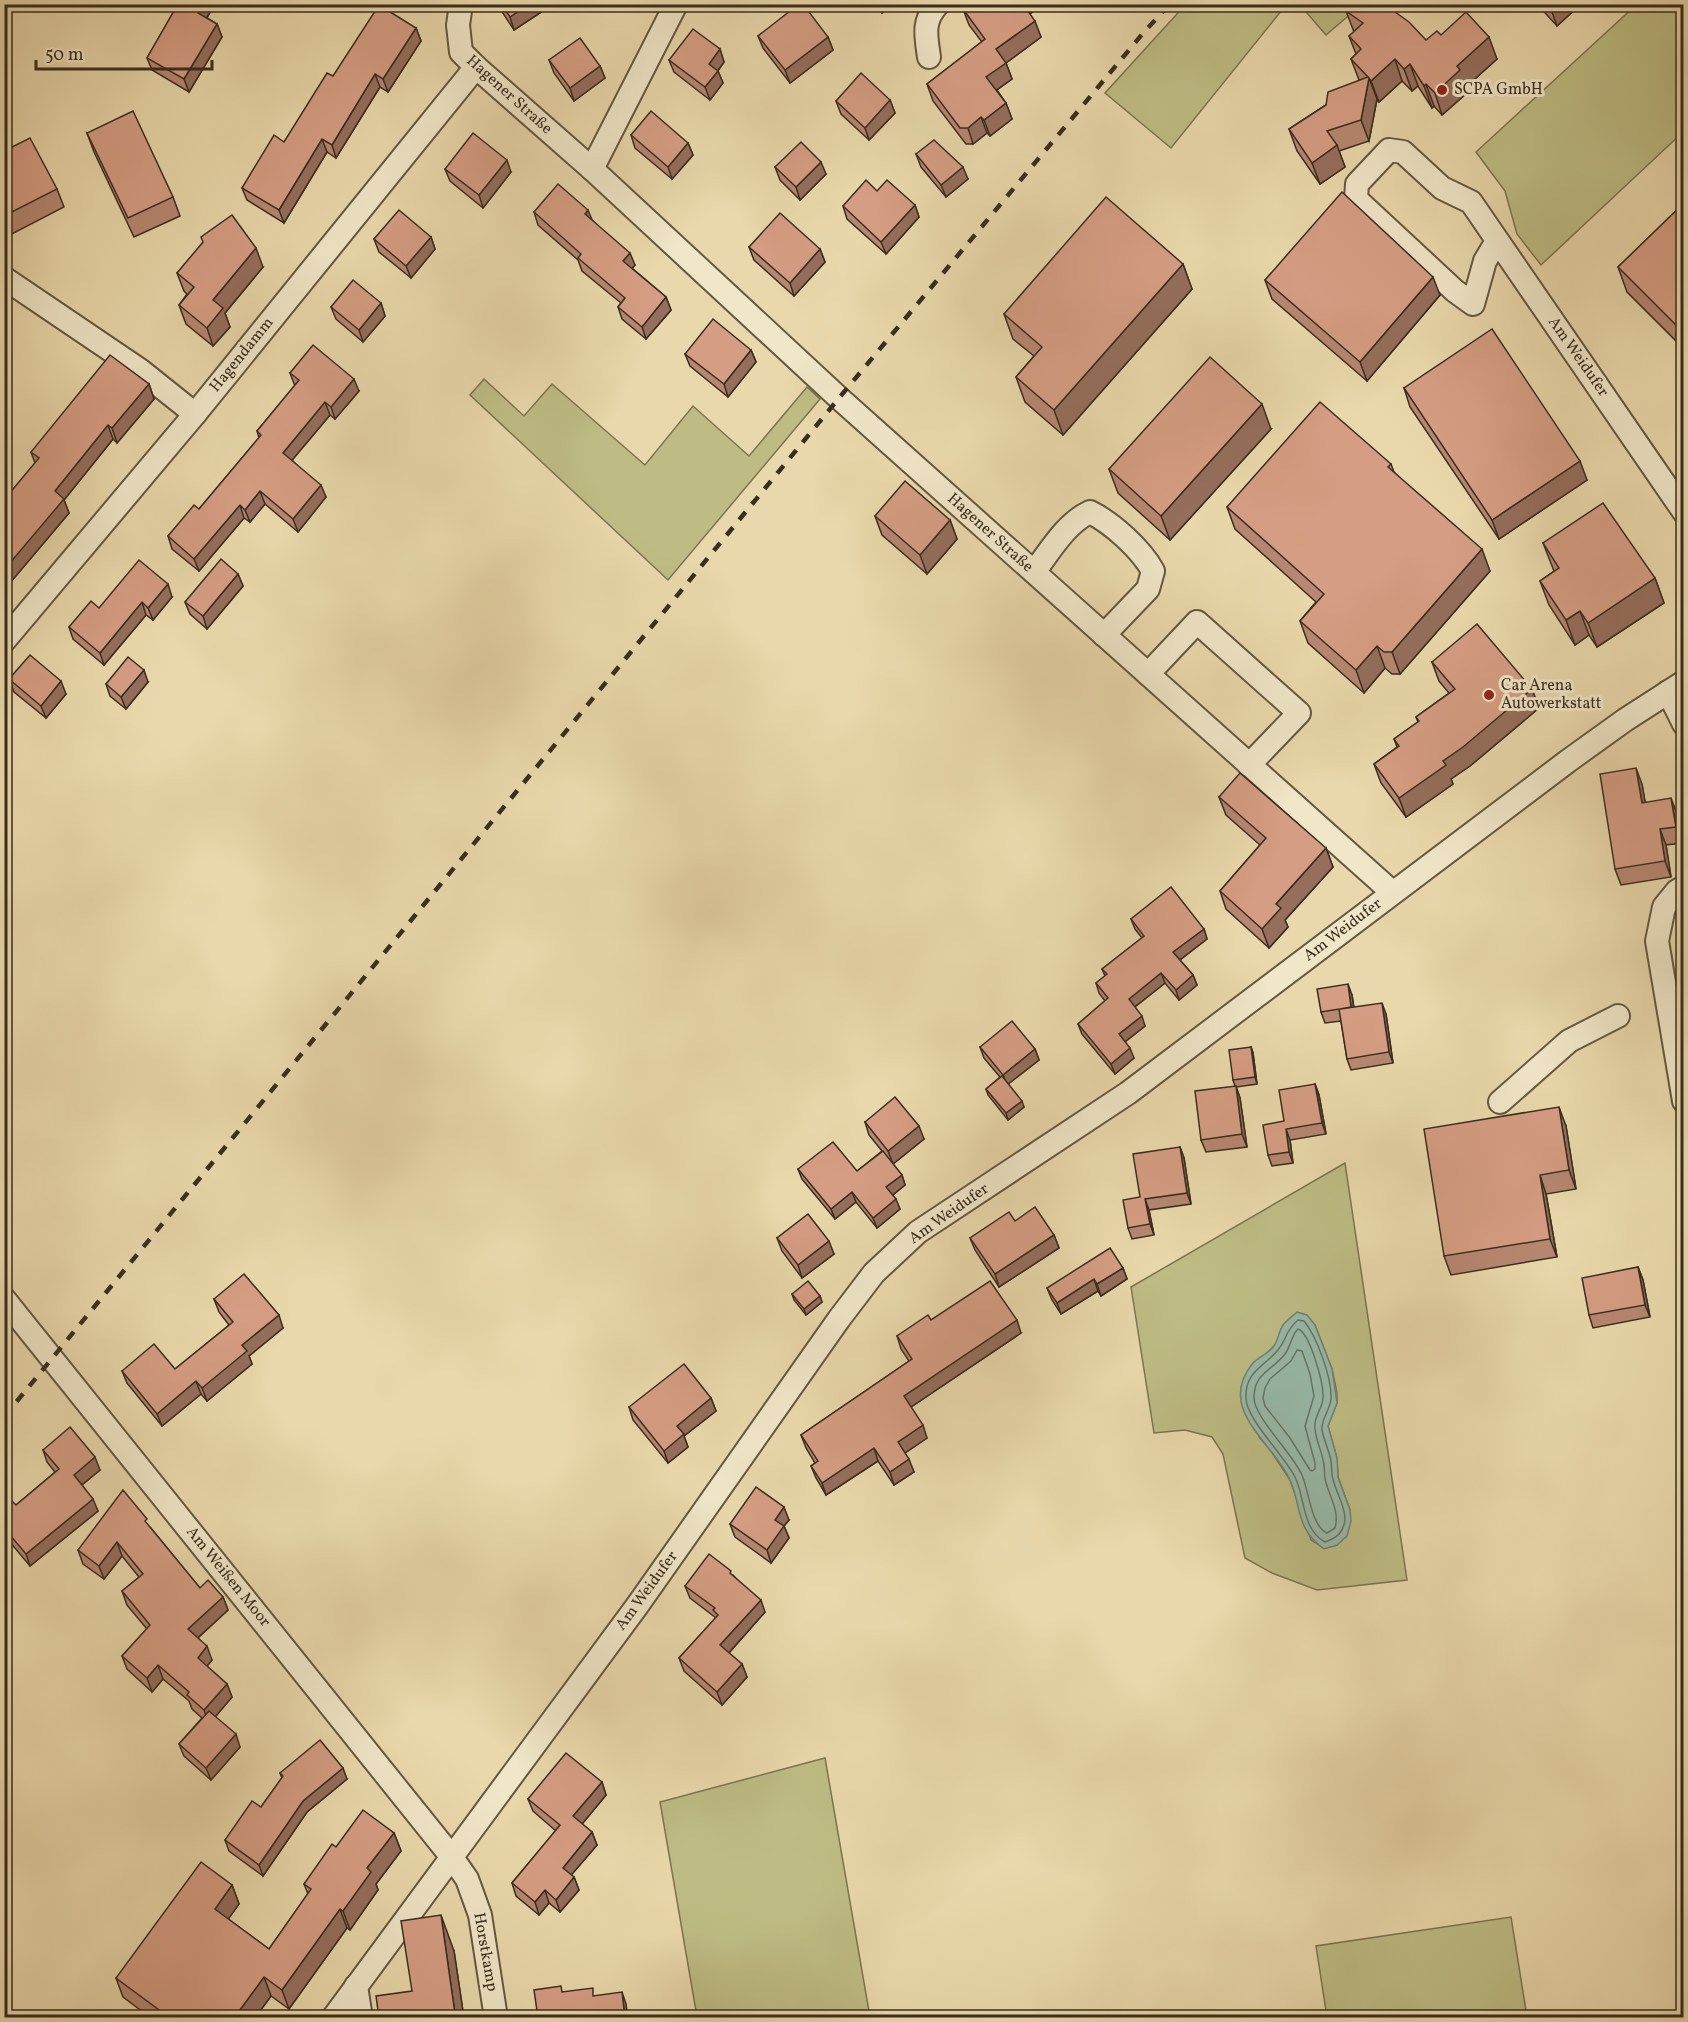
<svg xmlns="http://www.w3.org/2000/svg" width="1688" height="2022" viewBox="0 0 1688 2022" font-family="Vollkorn,serif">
  <rect width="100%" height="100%" fill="#e9d8ab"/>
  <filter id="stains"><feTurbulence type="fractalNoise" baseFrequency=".00333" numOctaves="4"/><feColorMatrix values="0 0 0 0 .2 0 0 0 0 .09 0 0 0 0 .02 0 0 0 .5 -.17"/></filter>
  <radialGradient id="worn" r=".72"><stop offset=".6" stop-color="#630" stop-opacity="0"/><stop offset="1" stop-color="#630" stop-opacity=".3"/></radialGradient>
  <!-- green -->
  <g fill="#bebc84" stroke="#7b7452" stroke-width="1.5" fill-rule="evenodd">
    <polygon points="1186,4 1286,5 1171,148 1105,93"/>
    <polygon points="1300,5 1361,5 1326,35"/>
    <polygon points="1636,5 1683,5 1683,132 1541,265 1517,234 1505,191 1476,152"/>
    <polygon points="484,379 524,416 552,384 645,465 693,406 749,456 807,387 820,399 668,580 470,395"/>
    <path d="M1345,1163L1407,1580L1317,1590L1272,1573L1245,1558L1223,1454L1212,1437L1185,1430L1154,1433L1131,1287ZM1315,1325L1332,1369L1337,1393V1403L1328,1426L1337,1458L1338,1477L1350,1510L1337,1545L1324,1548L1311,1540L1290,1480L1271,1451L1259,1437L1253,1363L1266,1354L1275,1345Z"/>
    <polygon points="825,1758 870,2017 697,2017 660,1802"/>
    <polygon points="1511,1917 1527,2017 1327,2017 1316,1946"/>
  </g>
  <!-- water -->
  <path fill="#97baa9" stroke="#718272" stroke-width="1.5" d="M1297,1312L1307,1315L1315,1325L1332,1369L1337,1403L1328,1426L1337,1458L1338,1477L1350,1510L1351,1521L1347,1536L1337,1545L1324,1549C1295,1528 1302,1507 1290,1480C1273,1442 1215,1409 1253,1363C1259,1357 1268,1354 1274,1346C1278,1340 1279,1331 1283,1325C1287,1320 1293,1316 1297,1312Z"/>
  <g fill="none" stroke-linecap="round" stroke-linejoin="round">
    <!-- shore -->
    <g stroke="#687464" stroke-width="1.5">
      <path d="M1298,1320L1304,1321C1317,1337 1332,1378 1331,1399C1330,1410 1321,1419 1322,1430C1324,1441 1329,1450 1331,1461C1332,1467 1331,1473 1333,1479C1336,1493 1345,1505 1345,1519C1344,1532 1337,1538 1325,1542C1302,1530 1305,1497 1295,1477C1284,1455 1246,1419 1246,1398C1245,1371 1264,1367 1278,1350C1287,1339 1285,1331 1298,1320Z"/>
      <path d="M1298,1329C1310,1333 1324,1384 1323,1398C1323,1408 1313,1417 1315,1429C1316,1440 1321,1450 1323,1460C1325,1466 1324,1473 1325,1479C1329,1497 1340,1510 1335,1528L1327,1533C1311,1526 1309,1491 1302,1475C1293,1454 1253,1416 1254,1397C1254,1373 1273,1370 1285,1354C1291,1346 1291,1336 1298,1329Z"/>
      <polygon points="1297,1350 1302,1351 1310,1374 1314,1396 1305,1426 1315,1463 1315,1469 1312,1471 1310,1470 1290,1438 1265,1406 1263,1398 1265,1388 1270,1379 1291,1361"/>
    </g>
    <defs>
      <g id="minor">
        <polyline points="461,4 458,25 461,52 476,67 592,169 839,398 1392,892"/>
        <path d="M929,57C926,36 922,21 938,4"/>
        <polyline points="592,169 676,4"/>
        <polyline points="1497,241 1485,261 1473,304 1455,291 1356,199 1357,184 1389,150 1403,152 1442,188 1471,202 1684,512"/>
        <polyline points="4,278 140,370 195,414"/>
        <path d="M1034,572C1050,551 1066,523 1090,512C1112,523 1141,549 1153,571L1148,589L1104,635"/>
        <polyline points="4,641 195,414 476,67"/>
        <polyline points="1148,674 1197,622 1299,713 1249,765"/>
        <polyline points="1668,692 1684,724"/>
        <polyline points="1684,887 1677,891 1664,907 1657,941 1684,1101"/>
        <polyline points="1500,1102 1569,1041 1618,1016"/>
        <polyline points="4,1299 451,1856 467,1879 480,1915 496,2018"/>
        <polyline points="356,1986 361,2018"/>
        <polyline points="333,2018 637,1606 839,1319 874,1273 918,1232 1128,1093 1568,761 1625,720 1684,682"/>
      </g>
    </defs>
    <!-- minor casing -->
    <use href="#minor" stroke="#645842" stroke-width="26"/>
    <!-- minor -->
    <use href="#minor" stroke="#f1e6c8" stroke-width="22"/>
    <!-- rail -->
    <polyline stroke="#382d1f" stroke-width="4.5" stroke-dasharray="10 10" stroke-linecap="butt" points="4,1417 839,398 1144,32 1170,4"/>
  </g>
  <!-- wall -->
  <g fill="#b78771" stroke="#382d1f" stroke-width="1.5">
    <polygon points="178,4 215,4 207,18 217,24 222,37 189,92 152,70 147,58"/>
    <polygon points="497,4 548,4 549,7 514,30"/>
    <polygon points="874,4 891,4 882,13"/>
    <polygon points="1042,4 1030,14 1041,37 1006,63 1012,79 997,90 1006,103 1012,119 990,136 987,133 973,144 966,144 933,101 927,84 982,42 969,25 963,9"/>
    <polygon points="1537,4 1581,4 1557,26"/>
    <polygon points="1346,11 1426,40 1441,35 1497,59 1466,87 1468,92 1442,115 1434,106 1432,108 1418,86 1412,91 1402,81 1379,102 1377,99 1369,141 1339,151 1345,167 1320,184 1297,151 1289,129 1326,105 1359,80 1351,59 1356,54 1349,36 1354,32"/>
    <polygon points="416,28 421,41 388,92 380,87 336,158 327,152 284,223 247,200 242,188 284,142 333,76"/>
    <polygon points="758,36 828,37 833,50 790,83 763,48"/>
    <polygon points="720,49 724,62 718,71 723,83 710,100 674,72 669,60"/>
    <polygon points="549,60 600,66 605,78 574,101 554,73"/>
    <polygon points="890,100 895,113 869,140 841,114 836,101"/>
    <polygon points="87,133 173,197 180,216 134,237 94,152"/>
    <polygon points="631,135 688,143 693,155 672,179 635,148"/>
    <polygon points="4,151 57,189 64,207 4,238"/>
    <polygon points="916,154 968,179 946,197 921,167"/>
    <polygon points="775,167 826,174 800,200 780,180"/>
    <polygon points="445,169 511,172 483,208 450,181"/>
    <polygon points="877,191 915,205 919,217 886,254 847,219 843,206"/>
    <polygon points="1683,204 1683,357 1678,343 1627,292 1618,267"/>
    <polygon points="534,212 592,220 635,265 632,268 666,297 671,310 646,339 622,319 618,307 621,303 582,271 578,260 538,225"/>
    <polygon points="431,237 435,249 411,278 379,252 374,239"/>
    <polygon points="749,247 820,249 825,262 794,296 754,260"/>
    <polygon points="1183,264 1192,289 1063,435 1025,402 1016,377 1034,356 1013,339 1004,314"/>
    <polygon points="263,267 225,313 230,327 213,346 186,324 179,305 187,294 184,291 177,273"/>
    <polygon points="1265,280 1440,295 1367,381 1272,299"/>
    <polygon points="381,303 385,316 363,342 336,319 331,307"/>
    <polygon points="751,350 756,362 728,397 690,366 685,354"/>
    <polygon points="290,373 359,391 335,419 330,415 292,460 326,497 298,532 265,504 250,522 244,518 199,571 172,549 168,536 199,509 259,438 257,431 295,386"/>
    <polygon points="149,384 154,399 117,443 113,439 64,500 69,513 4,590 4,500 35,463 31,452"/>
    <polygon points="1404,388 1587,480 1499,539 1410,407"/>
    <polygon points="1271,429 1170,540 1118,493 1109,469"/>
    <polygon points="1391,464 1394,472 1490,571 1400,674 1392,674 1385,668 1364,693 1308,643 1300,621 1316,602 1235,529 1227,507"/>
    <polygon points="875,516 950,520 957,539 927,574 882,535"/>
    <polygon points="1543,543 1655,578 1664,603 1597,647 1589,635 1575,645 1549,605 1540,581 1554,571"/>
    <polygon points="238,574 243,586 207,629 190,614 185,602"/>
    <polygon points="172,597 153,620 146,615 104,665 73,639 69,627 99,608"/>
    <polygon points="1432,662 1532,689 1539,708 1470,766 1451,779 1453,784 1406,817 1381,783 1374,764 1397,747 1394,739 1418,722 1416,717 1449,693 1439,681"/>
    <polygon points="9,679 66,694 46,718 14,692"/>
    <polygon points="148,682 126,709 110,696 106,684"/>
    <polygon points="1642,784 1645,802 1677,814 1682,843 1666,845 1671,877 1621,885 1615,869"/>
    <polygon points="1219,797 1326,848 1333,867 1285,920 1288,927 1269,948 1226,909 1220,891 1260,845 1226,815"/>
    <polygon points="1131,919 1204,929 1207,939 1180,960 1193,975 1197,985 1179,1000 1165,983 1135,1007 1145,1026 1125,1042 1134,1058 1115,1074 1082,1034 1078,1024 1105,1001 1099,993 1096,983 1105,976 1102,969 1142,938 1135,929"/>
    <polygon points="1352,995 1354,1007 1386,1014 1393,1063 1351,1070 1347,1059 1341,1021 1325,1023 1321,1012"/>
    <polygon points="980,1047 1035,1049 1039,1060 1008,1084 1024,1107 1008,1120 988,1095 986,1089 1000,1077 984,1058"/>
    <polygon points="1251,1047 1253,1053 1257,1084 1236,1087 1240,1098 1247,1147 1206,1152 1201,1140 1235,1086 1233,1080"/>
    <polygon points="1315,1084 1319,1095 1326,1134 1290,1140 1293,1163 1272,1166 1268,1155 1284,1121"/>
    <polygon points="865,1122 924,1139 893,1164 902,1175 905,1185 893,1195 900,1209 877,1228 856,1202 835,1219 802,1179 798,1169 857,1171 882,1151 869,1135"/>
    <polygon points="1566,1126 1576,1189 1546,1194 1557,1257 1451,1275 1444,1256"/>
    <polygon points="1180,1147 1184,1158 1191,1204 1149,1210 1154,1235 1132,1239 1128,1228 1140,1197"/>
    <polygon points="1054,1235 1059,1248 999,1287 975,1250 970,1238"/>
    <polygon points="777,1238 834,1254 802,1278 782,1251"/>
    <polygon points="1638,1267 1643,1280 1650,1317 1593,1328 1589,1315"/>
    <polygon points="1123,1268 1127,1279 1101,1296 1098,1291 1061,1314 1052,1300 1047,1288"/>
    <polygon points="792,1294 820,1296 822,1302 806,1315 794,1300"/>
    <polygon points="214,1299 283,1328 249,1356 252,1364 207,1401 201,1394 162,1426 127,1383 122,1371 175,1369 229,1325 219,1312"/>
    <polygon points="931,1320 1021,1333 911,1407 927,1438 905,1453 914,1472 894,1485 878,1461 826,1495 816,1478 811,1466 815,1463 806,1448 801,1435 909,1361 901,1349 897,1336"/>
    <polygon points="711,1398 716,1411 684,1436 688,1447 668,1463 633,1420 629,1407"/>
    <polygon points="43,1450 100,1470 82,1485 98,1511 30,1566 4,1535 4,1507 16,1505 55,1472 47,1462"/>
    <polygon points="789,1520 784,1526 789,1538 771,1563 735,1537 730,1524"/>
    <polygon points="150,1527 200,1588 223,1597 228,1610 198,1638 212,1660 207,1666 227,1684 232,1697 215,1717 240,1747 211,1780 184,1756 179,1744 202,1718 192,1709 189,1701 163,1679 152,1692 127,1669 122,1656 147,1629 127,1605 122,1591 139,1577 122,1556 104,1579 83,1564 78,1550"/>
    <polygon points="733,1575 765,1612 729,1653 742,1664 747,1677 722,1705 684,1671 679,1658 716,1618 690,1598 685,1586"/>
    <polygon points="280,1773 347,1779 307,1812 263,1876 229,1851 225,1840 261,1807 282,1778"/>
    <polygon points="602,1782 606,1795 582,1824 592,1832 597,1845 571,1875 574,1877 579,1890 560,1912 549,1903 539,1915 516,1896 512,1883 556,1831 533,1811 528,1799"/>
    <polygon points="394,1833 401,1851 376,1884 378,1890 350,1930 347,1928 289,2009 271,1996 255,2018 151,2018 123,1997 116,1978 232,1885 239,1904 228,1919 269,1949 308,1894 304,1884 336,1847"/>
    <polygon points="454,1951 464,2018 379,2018 412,1991"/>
  </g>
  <!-- shaded-wall -->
  <g fill="#956e5c" stroke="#382d1f" stroke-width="1.5">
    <polygon points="203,4 215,4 202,25 198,13"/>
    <polygon points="529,4 548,4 549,7 514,30 510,17"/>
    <polygon points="879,4 891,4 882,13"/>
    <polygon points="1021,4 1042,4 1026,17"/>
    <polygon points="1549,4 1581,4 1557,26"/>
    <polygon points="1035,21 1041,37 1006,63 1012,79 992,93 986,77 996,49"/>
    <polygon points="217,24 222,37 189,92 184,79"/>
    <polygon points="416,28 421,41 388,92 383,79"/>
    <polygon points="828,37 833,50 790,83 785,70"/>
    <polygon points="1489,37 1497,59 1466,87 1468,92 1442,115 1435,93 1457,66"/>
    <polygon points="720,49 724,62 714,76 709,64"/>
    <polygon points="1395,59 1402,81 1379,102 1371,81"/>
    <polygon points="1410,64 1418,86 1412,91 1404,69"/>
    <polygon points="600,66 605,78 574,101 570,88"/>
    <polygon points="718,71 723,83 710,100 705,87"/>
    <polygon points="375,74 380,87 336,158 332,145"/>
    <polygon points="1369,78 1377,99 1369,141 1361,120"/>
    <polygon points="1426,84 1434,106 1432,108 1424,86"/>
    <polygon points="890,100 895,113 869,140 865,128"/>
    <polygon points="1006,103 1012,119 990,136 984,120"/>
    <polygon points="981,117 987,133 973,144 968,128"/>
    <polygon points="322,139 327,152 284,223 279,210"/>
    <polygon points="688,143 693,155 672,179 668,167"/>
    <polygon points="1337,145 1345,167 1320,184 1312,163"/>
    <polygon points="507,160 511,172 483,208 479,195"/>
    <polygon points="821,162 826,174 800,200 796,187"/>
    <polygon points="963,167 968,179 946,197 941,185"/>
    <polygon points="915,205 919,217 886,254 881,242"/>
    <polygon points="588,210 593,222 585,214"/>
    <polygon points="431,237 435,249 411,278 406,266"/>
    <polygon points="256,248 263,267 225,313 230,327 213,346 207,328 213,300"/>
    <polygon points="820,249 825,262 794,296 790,283"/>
    <polygon points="630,253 635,265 628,273 623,261"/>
    <polygon points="1183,264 1192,289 1063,435 1054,410"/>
    <polygon points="1433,277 1440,295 1367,381 1360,362"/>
    <polygon points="666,297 671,310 646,339 642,327"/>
    <polygon points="381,303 385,316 363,342 359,330"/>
    <polygon points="751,350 756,362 728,397 724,384"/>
    <polygon points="354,379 359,391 335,419 331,407"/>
    <polygon points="149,384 154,399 117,443 112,428"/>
    <polygon points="325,402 330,415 288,465 283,453"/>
    <polygon points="1262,404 1271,429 1170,540 1161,516"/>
    <polygon points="108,425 113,439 64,500 69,513 4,590 4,570 55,491"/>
    <polygon points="1580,461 1587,480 1499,539 1492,520"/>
    <polygon points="321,485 326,497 298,532 293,519"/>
    <polygon points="260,491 265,504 250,522 245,510"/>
    <polygon points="240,505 244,518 199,571 194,559"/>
    <polygon points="950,520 957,539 927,574 920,555"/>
    <polygon points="1482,549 1490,571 1400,674 1392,652"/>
    <polygon points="238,574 243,586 207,629 203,616"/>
    <polygon points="1655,578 1664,603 1597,647 1588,623"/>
    <polygon points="168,584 172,597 153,620 148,608"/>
    <polygon points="142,602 146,615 104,665 100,653"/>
    <polygon points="1580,611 1589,635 1575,645 1566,620"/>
    <polygon points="1377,646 1385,668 1364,693 1356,670"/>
    <polygon points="144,670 148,682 126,709 121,697"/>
    <polygon points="61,681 66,694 46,718 41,706"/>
    <polygon points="1532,689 1539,708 1470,766 1451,779 1453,784 1406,817 1399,798 1443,761"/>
    <polygon points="1636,768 1642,784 1648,819 1642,803"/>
    <polygon points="1671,798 1677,814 1682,843 1676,827"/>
    <polygon points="1660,829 1666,845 1671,877 1665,861"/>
    <polygon points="1326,848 1333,867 1285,920 1288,927 1269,948 1262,929 1276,904"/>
    <polygon points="1204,929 1207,939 1177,962 1173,952"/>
    <polygon points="1161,973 1165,983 1132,1009 1129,999"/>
    <polygon points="1193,975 1197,985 1179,1000 1176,990"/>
    <polygon points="1348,984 1352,995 1355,1018 1351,1007"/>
    <polygon points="1382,1003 1386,1014 1393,1063 1389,1052"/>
    <polygon points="1142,1016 1145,1026 1122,1044 1119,1034"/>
    <polygon points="1251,1047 1253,1053 1257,1084 1255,1077"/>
    <polygon points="1130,1048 1134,1058 1115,1074 1111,1064"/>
    <polygon points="1035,1049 1039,1060 1007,1085 1003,1075"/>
    <polygon points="1315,1084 1319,1095 1326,1134 1322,1123"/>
    <polygon points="1236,1086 1240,1098 1247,1147 1242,1134"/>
    <polygon points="1022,1101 1024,1107 1008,1120 1006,1113"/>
    <polygon points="1559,1107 1566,1126 1576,1189 1569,1170"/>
    <polygon points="919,1126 924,1139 893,1164 888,1151"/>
    <polygon points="1286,1129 1290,1140 1293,1163 1289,1152"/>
    <polygon points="1180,1147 1184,1158 1191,1204 1187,1193"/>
    <polygon points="902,1175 905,1185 890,1197 886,1187"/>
    <polygon points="1540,1175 1546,1194 1557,1257 1550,1239"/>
    <polygon points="852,1192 856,1202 835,1219 831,1209"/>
    <polygon points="896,1199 900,1209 877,1228 873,1218"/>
    <polygon points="1145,1199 1149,1210 1154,1235 1150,1224"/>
    <polygon points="1054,1235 1059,1248 999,1287 995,1274"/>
    <polygon points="829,1241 834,1254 802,1278 798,1265"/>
    <polygon points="1638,1267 1643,1280 1650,1317 1645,1305"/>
    <polygon points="1123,1268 1127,1279 1101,1296 1097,1284"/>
    <polygon points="1094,1279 1098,1291 1061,1314 1057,1303"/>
    <polygon points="820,1296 822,1302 806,1315 804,1309"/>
    <polygon points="279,1315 283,1328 249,1356 252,1364 207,1401 202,1388 242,1345"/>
    <polygon points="1017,1320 1021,1333 908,1409 904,1396"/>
    <polygon points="196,1381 201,1394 162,1426 157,1414"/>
    <polygon points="711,1398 716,1411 684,1436 688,1447 668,1463 664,1451 677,1426"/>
    <polygon points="923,1425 927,1438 902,1455 898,1442"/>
    <polygon points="874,1448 878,1461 826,1495 822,1483"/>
    <polygon points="95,1457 100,1470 78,1488 74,1475"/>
    <polygon points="909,1459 914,1472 894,1485 890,1472"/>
    <polygon points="93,1499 98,1511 30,1566 26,1554"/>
    <polygon points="784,1507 789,1520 784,1526 789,1538 771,1563 767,1550 775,1520"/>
    <polygon points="117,1542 122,1556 104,1579 99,1566"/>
    <polygon points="223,1597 228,1610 192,1643 188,1629"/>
    <polygon points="761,1600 765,1612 725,1657 720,1645"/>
    <polygon points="207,1646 212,1660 203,1671 198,1658"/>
    <polygon points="742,1664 747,1677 722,1705 717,1692"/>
    <polygon points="158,1665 163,1679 152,1692 147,1678"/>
    <polygon points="227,1684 232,1697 209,1724 204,1710"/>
    <polygon points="236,1734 240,1747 211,1780 206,1768"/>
    <polygon points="343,1768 347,1779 307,1812 263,1876 259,1865 303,1801"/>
    <polygon points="602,1782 606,1795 578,1829 573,1816"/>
    <polygon points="592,1832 597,1845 567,1880 563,1868"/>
    <polygon points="394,1833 401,1851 376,1884 378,1890 350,1930 343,1911 367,1868"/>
    <polygon points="574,1877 579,1890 560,1912 556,1900"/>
    <polygon points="232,1885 239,1904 222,1928 215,1909"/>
    <polygon points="545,1890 549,1903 539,1915 535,1902"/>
    <polygon points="340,1909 347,1928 289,2009 282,1990"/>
    <polygon points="441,1915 454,1951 464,2018 456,2018 455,2014"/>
    <polygon points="264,1977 271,1996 255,2018 234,2018"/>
    <polygon points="622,1992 626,2004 628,2018 625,2018"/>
  </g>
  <!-- building -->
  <g fill="#d59d83" stroke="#382d1f" stroke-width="1.5">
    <polygon points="178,4 203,4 198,13 217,24 184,79 147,58"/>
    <polygon points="501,4 529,4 510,17"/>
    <polygon points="799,4 803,4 828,37 785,70 758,36"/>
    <polygon points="969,4 1023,4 1035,21 996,49 1006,63 986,77 1006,103 984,120 981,117 968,128 960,128 927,84 985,39 963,9"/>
    <polygon points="1351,4 1384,4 1409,22 1426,40 1437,31 1441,35 1466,12 1489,37 1457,66 1460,70 1435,93 1426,84 1424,86 1410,64 1404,69 1395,59 1371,81 1369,78 1361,120 1327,131 1337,145 1312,163 1289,129 1326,105 1328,92 1368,77 1351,59 1361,49 1349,36 1363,23 1346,11"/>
    <polygon points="379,5 416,28 383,79 375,74 332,145 322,139 279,210 242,188 274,135 284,142 327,73 333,76"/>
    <polygon points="693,29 720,49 709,64 718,71 705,87 669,60"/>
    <polygon points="580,38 600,66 570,88 549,60"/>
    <polygon points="861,73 890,100 865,128 836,101"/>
    <polygon points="133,111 173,197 128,218 87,133"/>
    <polygon points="651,111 688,143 668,167 631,135"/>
    <polygon points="473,133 507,160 479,195 445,169"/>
    <polygon points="30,138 57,189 4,216 4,151"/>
    <polygon points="934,140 963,167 941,185 916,154"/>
    <polygon points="801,142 821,162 796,187 775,167"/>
    <polygon points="866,180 877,191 887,180 915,205 881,242 843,206"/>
    <polygon points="558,184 588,210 585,214 630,253 623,261 666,297 642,327 618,307 625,298 578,258 581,254 534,212"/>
    <polygon points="1342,192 1433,277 1360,362 1265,280"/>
    <polygon points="1106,197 1183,264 1054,410 1016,377 1042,347 1004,314"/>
    <polygon points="1683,204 1683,336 1676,336 1677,326 1618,267"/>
    <polygon points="399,210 431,237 406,266 374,239"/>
    <polygon points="780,213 820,249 790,283 749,247"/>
    <polygon points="232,215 256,248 213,300 223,308 207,328 179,305 194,287 177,273 203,242 201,237"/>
    <polygon points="353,280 381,303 359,330 331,307"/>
    <polygon points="713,319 751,350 724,384 685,354"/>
    <polygon points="1492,329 1580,461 1492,520 1404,388"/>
    <polygon points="313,345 354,379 331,407 325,402 283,453 321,485 293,519 260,491 245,510 240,505 194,559 168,536 194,505 199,509 261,435 257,431 299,380 290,373"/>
    <polygon points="110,355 149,384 112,428 108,425 55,491 64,499 4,570 4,500 39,458 31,452"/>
    <polygon points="1210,357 1262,404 1161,516 1109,469"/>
    <polygon points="1320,402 1391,464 1388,467 1482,549 1392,652 1384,652 1377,646 1356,670 1300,621 1324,594 1227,507"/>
    <polygon points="905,481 950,520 920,555 875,516"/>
    <polygon points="1603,503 1655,578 1588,623 1580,611 1566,620 1540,581 1559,568 1543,543"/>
    <polygon points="221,559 238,574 203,616 185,602"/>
    <polygon points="139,560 168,584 148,608 142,602 100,653 69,627 91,601 99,608"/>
    <polygon points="1477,624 1532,689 1463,747 1443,761 1446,765 1399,798 1374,764 1399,746 1394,739 1419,721 1416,717 1455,689 1432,662"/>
    <polygon points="30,655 61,681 41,706 9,679"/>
    <polygon points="128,657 144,670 121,697 106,684"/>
    <polygon points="1636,768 1642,803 1671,798 1676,827 1660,829 1665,861 1615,869 1600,774"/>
    <polygon points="1240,773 1326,848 1276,904 1281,908 1262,929 1220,891 1266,838 1219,797"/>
    <polygon points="1171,887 1204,929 1173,952 1193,975 1176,990 1161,973 1129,999 1142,1016 1119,1034 1130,1048 1111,1064 1078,1024 1108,998 1096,983 1107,974 1102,969 1144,936 1131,919"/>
    <polygon points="1348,984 1351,1007 1340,1009 1382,1003 1389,1052 1347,1059 1339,1009 1321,1012 1317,989"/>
    <polygon points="1012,1021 1035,1049 1003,1075 980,1047"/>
    <polygon points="1251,1047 1255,1077 1233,1080 1229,1050"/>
    <polygon points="1002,1076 1022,1101 1006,1113 986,1089"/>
    <polygon points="1315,1084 1322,1123 1286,1129 1289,1152 1268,1155 1263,1125 1284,1121 1279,1090"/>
    <polygon points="1236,1086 1242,1134 1201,1140 1195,1091"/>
    <polygon points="895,1097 919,1126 888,1151 865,1122"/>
    <polygon points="1559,1107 1569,1170 1540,1175 1550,1239 1444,1256 1424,1129"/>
    <polygon points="833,1142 857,1171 883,1151 902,1175 886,1187 896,1199 873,1218 852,1192 831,1209 798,1169"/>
    <polygon points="1180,1147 1187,1193 1145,1199 1150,1224 1128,1228 1123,1200 1140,1197 1133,1154"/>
    <polygon points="1035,1207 1054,1235 995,1274 970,1238 1009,1212 1015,1221"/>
    <polygon points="808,1214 829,1241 798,1265 777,1238"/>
    <polygon points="1110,1248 1123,1268 1097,1284 1094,1279 1057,1303 1047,1288"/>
    <polygon points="1638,1267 1645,1305 1589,1315 1582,1278"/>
    <polygon points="244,1274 279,1315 242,1345 247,1351 202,1388 196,1381 157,1414 122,1371 154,1344 175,1369 233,1322 214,1299"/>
    <polygon points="808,1281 820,1296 804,1309 792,1294"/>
    <polygon points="990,1281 1017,1320 904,1396 923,1425 898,1442 909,1459 890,1472 874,1448 822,1483 811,1466 818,1461 801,1435 912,1359 897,1336 928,1315 931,1320"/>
    <polygon points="684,1364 711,1398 677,1426 684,1434 664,1451 629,1407"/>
    <polygon points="70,1427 95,1457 74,1475 93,1499 26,1554 4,1528 4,1507 12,1501 16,1505 59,1469 43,1450"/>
    <polygon points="756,1487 784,1507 775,1520 784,1526 767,1550 730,1524"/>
    <polygon points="123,1490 147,1519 145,1521 200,1588 208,1580 223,1597 188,1629 207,1646 198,1658 227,1684 204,1710 187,1695 189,1692 158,1665 147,1678 122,1656 150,1625 122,1591 143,1574 117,1542 99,1566 78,1550"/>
    <polygon points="709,1554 731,1571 730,1573 761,1600 720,1645 742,1664 717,1692 679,1658 718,1615 713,1610 715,1608 685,1586"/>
    <polygon points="209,1711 236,1734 206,1768 179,1744"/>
    <polygon points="320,1740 343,1768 303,1801 259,1865 225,1840 252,1801 261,1807 283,1776 280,1773"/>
    <polygon points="566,1753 602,1782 573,1816 592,1832 563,1868 574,1877 556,1900 545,1890 535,1902 512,1883 560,1825 528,1799"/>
    <polygon points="363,1810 394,1833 367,1868 371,1872 343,1911 340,1909 282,1990 264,1977 234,2018 170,2018 116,1978 201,1862 232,1885 215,1909 269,1949 311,1889 304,1884 332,1844 336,1847"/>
    <polygon points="441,1915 455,2014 434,2018 379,2018 376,1996 412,1991 401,1921"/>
    <polygon points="561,1986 562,1992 593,1988 593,1996 622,1992 625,2018 538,2018 534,1990"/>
  </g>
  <!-- markers -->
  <g fill="#8f2418" stroke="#f1e6c8" stroke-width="2">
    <circle cx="1442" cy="90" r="6"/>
    <circle cx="1489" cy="695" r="6"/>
  </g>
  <g text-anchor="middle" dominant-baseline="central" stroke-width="6" stroke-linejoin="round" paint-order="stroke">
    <!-- poi labels -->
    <g font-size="16" fill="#382d1f" stroke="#f1e6c8" text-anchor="start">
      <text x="1454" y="90">SCPA GmbH</text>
      <text x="1501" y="686">Car Arena<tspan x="1501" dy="18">Autowerkstatt</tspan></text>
    </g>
    <!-- street labels -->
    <g font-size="16" fill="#382d1f" stroke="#f1e6c8">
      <text transform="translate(509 95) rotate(42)">Hagener Straße</text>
      <text transform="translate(242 355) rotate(-51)">Hagendamm</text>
      <text transform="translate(1578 357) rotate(55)">Am Weidufer</text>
      <text transform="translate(990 533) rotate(42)">Hagener Straße</text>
      <text transform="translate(1343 930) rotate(-37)">Am Weidufer</text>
      <text transform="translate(949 1214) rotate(-35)">Am Weidufer</text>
      <text transform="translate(228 1577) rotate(51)">Am Weißen Moor</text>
      <text transform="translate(647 1591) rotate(-54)">Am Weidufer</text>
      <text transform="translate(485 1952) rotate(80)">Horstkamp</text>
    </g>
  </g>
  <!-- margin -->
  <rect width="1688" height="2022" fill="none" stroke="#e9d8ab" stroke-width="24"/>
  <rect x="6" y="6" width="1676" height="2010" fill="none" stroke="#382d1f" stroke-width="3"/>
  <rect x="12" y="12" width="1664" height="1998" fill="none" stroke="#382d1f" stroke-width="1.5"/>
  <!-- scale -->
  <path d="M36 60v9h176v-9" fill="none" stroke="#382d1f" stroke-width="3"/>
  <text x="45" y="60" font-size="18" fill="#382d1f" stroke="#f1e6c8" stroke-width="4.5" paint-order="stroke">50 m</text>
  <rect width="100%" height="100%" filter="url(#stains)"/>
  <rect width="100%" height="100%" fill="url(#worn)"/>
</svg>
